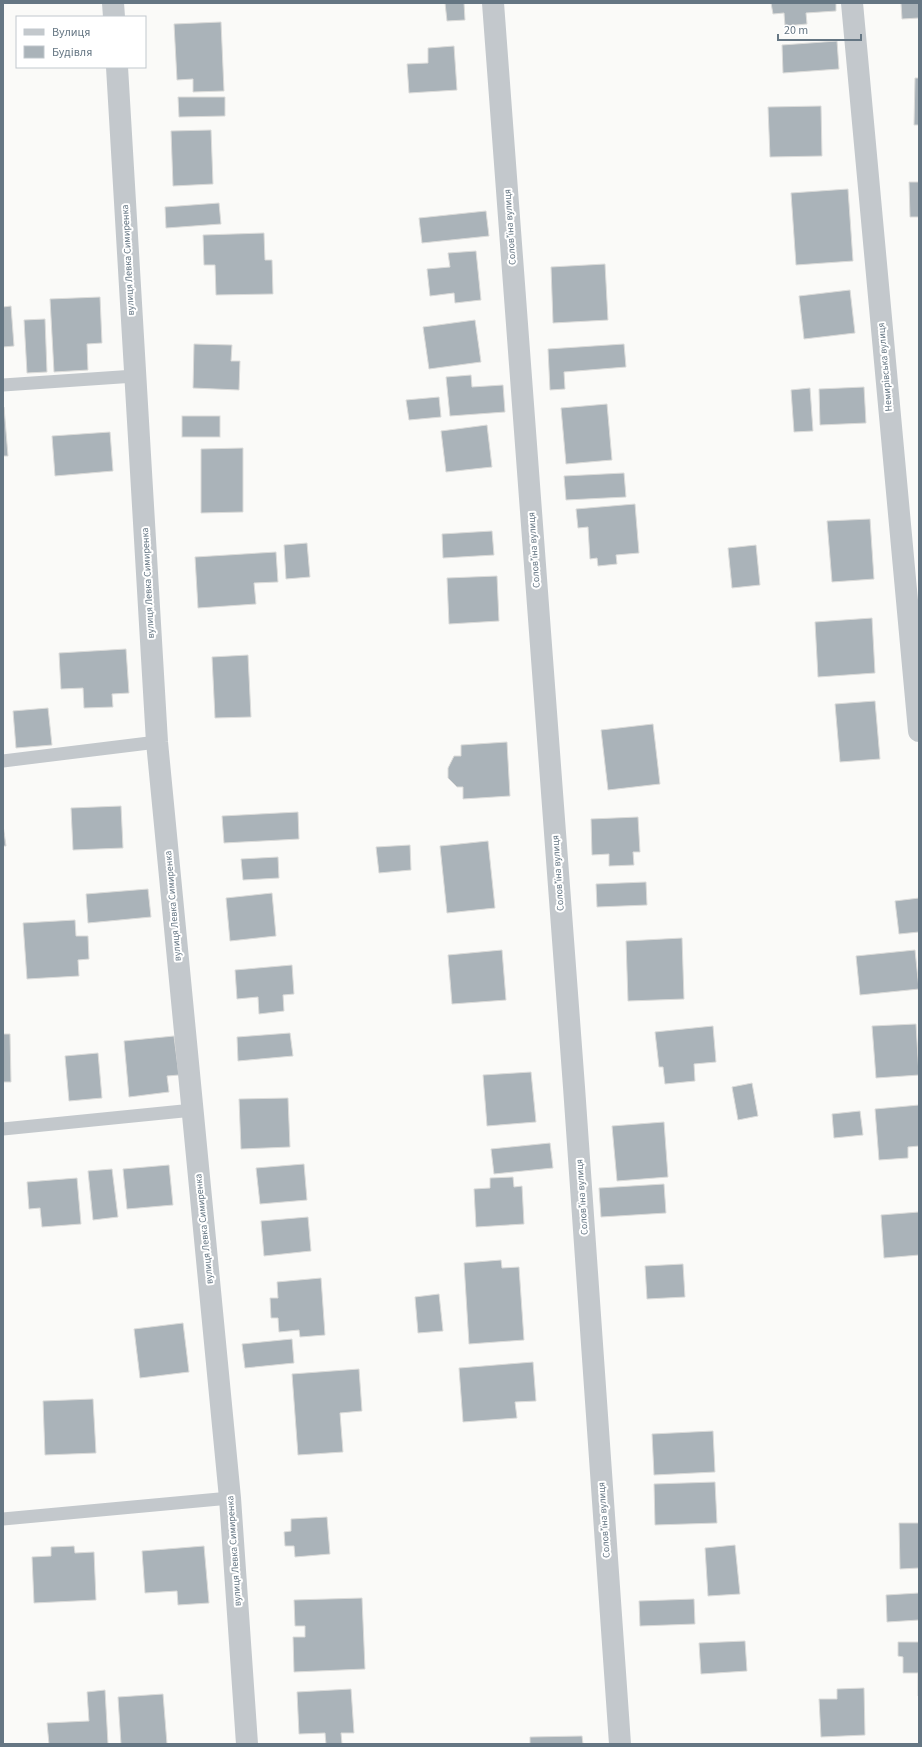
<svg xmlns="http://www.w3.org/2000/svg" width="922" height="1747" viewBox="0 0 922 1747" font-family="'Source Sans 3',sans-serif">
  <rect width="100%" height="100%" fill="#fafaf8"/>
  <!-- building -->
  <g fill="#aab3b9" stroke="#dcdcda">
    <polygon points="445,3 464,3 465,20 447,21"/>
    <polygon points="771,3 836,3 836,11 806,13 807,24 785,26 784,13 773,14"/>
    <polygon points="901,3 919,3 919,18 902,19"/>
    <polygon points="221,22 224,91 193,92 193,79 177,80 174,24"/>
    <polygon points="837,41 839,69 783,73 782,45"/>
    <polygon points="454,46 457,90 409,93 407,64 428,63 428,48"/>
    <polygon points="915,78 919,78 919,125 914,125"/>
    <polygon points="178,97 225,97 225,116 179,117"/>
    <polygon points="821,106 822,156 770,157 768,107"/>
    <polygon points="211,130 213,184 173,186 171,131"/>
    <polygon points="909,182 919,182 919,217 910,217"/>
    <polygon points="848,189 853,261 796,265 791,193"/>
    <polygon points="219,203 221,224 166,228 165,207"/>
    <polygon points="486,211 489,236 422,243 419,218"/>
    <polygon points="264,233 265,260 272,260 273,294 216,295 215,265 204,265 203,235"/>
    <polygon points="476,251 481,300 455,303 454,293 430,296 427,269 450,267 448,253"/>
    <polygon points="605,264 608,320 553,323 551,267"/>
    <polygon points="850,290 855,333 804,339 799,296"/>
    <polygon points="100,297 102,343 87,344 88,370 54,372 50,299"/>
    <polygon points="11,306 14,346 3,347 3,307"/>
    <polygon points="45,319 47,372 27,373 24,320"/>
    <polygon points="475,320 481,362 429,369 423,327"/>
    <polygon points="194,344 232,345 231,361 240,361 239,390 193,388"/>
    <polygon points="624,344 626,367 564,372 565,389 550,390 548,349"/>
    <polygon points="471,375 472,387 503,385 505,412 450,416 446,377"/>
    <polygon points="864,387 866,423 820,425 819,389"/>
    <polygon points="810,388 813,431 794,432 791,390"/>
    <polygon points="439,397 441,417 409,420 406,400"/>
    <polygon points="607,404 612,460 566,464 561,408"/>
    <polygon points="3,407 4,407 8,456 3,456"/>
    <rect x="182" y="416" width="38" height="21"/>
    <polygon points="487,425 492,467 446,472 441,431"/>
    <polygon points="110,432 113,471 55,476 52,436"/>
    <polygon points="243,448 243,512 201,513 201,449"/>
    <polygon points="624,473 626,497 566,500 564,476"/>
    <polygon points="635,504 639,553 616,555 617,564 598,566 597,558 590,559 588,527 578,528 576,509"/>
    <polygon points="870,519 874,579 832,582 827,521"/>
    <polygon points="492,531 494,555 443,558 442,534"/>
    <polygon points="307,543 310,577 286,579 284,545"/>
    <polygon points="756,545 760,585 732,588 728,548"/>
    <polygon points="276,552 278,582 254,583 256,604 198,608 195,557"/>
    <polygon points="497,576 499,621 449,624 447,578"/>
    <polygon points="872,618 875,673 818,677 815,622"/>
    <polygon points="126,649 129,693 112,694 113,707 84,708 83,688 61,689 59,653"/>
    <polygon points="248,655 251,717 215,718 212,657"/>
    <polygon points="875,701 880,759 840,762 835,704"/>
    <polygon points="48,708 52,745 16,748 13,711"/>
    <polygon points="653,724 660,784 608,790 601,730"/>
    <polygon points="507,742 510,796 463,799 463,787 457,787 448,778 448,768 454,756 461,756 461,745"/>
    <polygon points="121,806 123,848 73,850 71,808"/>
    <polygon points="298,812 299,839 224,843 222,816"/>
    <polygon points="638,817 640,852 633,852 634,865 609,866 609,854 592,855 591,819"/>
    <polygon points="3,825 6,846 3,846"/>
    <polygon points="488,841 495,908 447,913 440,846"/>
    <polygon points="410,845 411,870 379,873 376,847"/>
    <polygon points="278,857 279,878 243,880 241,859"/>
    <polygon points="646,882 647,905 597,907 596,884"/>
    <polygon points="148,889 151,917 88,923 86,894"/>
    <polygon points="272,893 276,936 230,941 226,898"/>
    <polygon points="919,898 919,932 899,934 895,901"/>
    <polygon points="75,920 76,936 88,936 89,959 78,960 79,976 27,979 23,923"/>
    <polygon points="682,938 684,999 628,1001 626,941"/>
    <polygon points="502,950 506,1000 452,1004 448,955"/>
    <polygon points="915,950 919,989 860,995 856,956"/>
    <polygon points="292,965 294,994 283,995 284,1011 259,1014 258,997 237,999 235,970"/>
    <polygon points="916,1024 919,1075 876,1078 872,1026"/>
    <polygon points="713,1026 716,1062 694,1064 695,1081 665,1084 663,1067 659,1067 655,1032"/>
    <polygon points="290,1033 293,1056 238,1061 237,1037"/>
    <polygon points="3,1034 10,1034 11,1082 3,1082"/>
    <polygon points="174,1036 179,1075 167,1076 169,1092 129,1097 124,1041"/>
    <polygon points="98,1053 102,1098 69,1101 65,1056"/>
    <polygon points="531,1072 536,1122 487,1126 483,1075"/>
    <polygon points="752,1083 758,1116 738,1120 732,1087"/>
    <polygon points="288,1098 290,1147 241,1149 239,1099"/>
    <polygon points="919,1105 919,1146 908,1147 908,1158 879,1160 875,1109"/>
    <polygon points="860,1111 863,1135 834,1138 832,1114"/>
    <polygon points="664,1122 668,1177 617,1181 612,1126"/>
    <polygon points="550,1143 553,1168 494,1174 491,1149"/>
    <polygon points="304,1164 307,1200 260,1204 256,1168"/>
    <polygon points="169,1165 173,1205 127,1209 123,1169"/>
    <polygon points="112,1169 118,1217 93,1220 88,1171"/>
    <polygon points="513,1177 514,1187 522,1186 524,1224 476,1227 474,1189 490,1188 490,1178"/>
    <polygon points="77,1178 81,1224 42,1227 40,1208 29,1209 27,1182"/>
    <polygon points="664,1184 666,1213 601,1217 599,1188"/>
    <polygon points="919,1212 919,1255 884,1258 881,1215"/>
    <polygon points="308,1217 311,1251 264,1256 261,1221"/>
    <polygon points="501,1260 502,1268 519,1267 524,1340 469,1344 464,1263"/>
    <polygon points="683,1264 685,1297 647,1299 645,1266"/>
    <polygon points="321,1278 325,1335 300,1337 299,1330 279,1332 278,1318 271,1318 270,1298 278,1298 277,1282"/>
    <polygon points="439,1294 443,1331 418,1333 415,1297"/>
    <polygon points="183,1323 189,1372 140,1378 134,1329"/>
    <polygon points="292,1339 294,1363 245,1368 242,1344"/>
    <polygon points="533,1362 536,1401 515,1402 517,1418 463,1422 459,1368"/>
    <polygon points="359,1369 362,1411 340,1413 343,1452 298,1455 292,1374"/>
    <polygon points="93,1399 96,1453 45,1455 43,1401"/>
    <polygon points="713,1431 715,1472 654,1475 652,1434"/>
    <polygon points="715,1482 717,1523 655,1525 654,1484"/>
    <polygon points="327,1517 330,1554 295,1557 294,1546 285,1546 284,1532 291,1531 291,1519"/>
    <polygon points="899,1523 919,1523 919,1568 900,1569"/>
    <polygon points="735,1545 740,1594 708,1596 705,1548"/>
    <polygon points="74,1546 75,1553 94,1552 96,1600 34,1603 32,1557 51,1556 51,1547"/>
    <polygon points="204,1546 209,1603 178,1605 177,1591 145,1593 142,1551"/>
    <polygon points="919,1593 919,1620 887,1622 886,1595"/>
    <polygon points="362,1598 365,1669 294,1672 293,1637 305,1637 305,1626 295,1626 294,1600"/>
    <polygon points="694,1599 695,1624 640,1626 639,1601"/>
    <polygon points="745,1641 747,1671 701,1674 699,1643"/>
    <polygon points="898,1642 919,1642 919,1696 918,1696 918,1673 903,1673 903,1657 898,1656"/>
    <polygon points="864,1688 865,1735 821,1737 819,1699 837,1699 837,1689"/>
    <polygon points="351,1689 354,1733 341,1733 342,1744 326,1744 325,1733 299,1734 297,1692"/>
    <polygon points="105,1690 108,1744 49,1744 47,1723 89,1721 87,1692"/>
    <polygon points="163,1694 167,1744 121,1744 118,1697"/>
    <polygon points="582,1736 583,1744 530,1744 530,1737"/>
  </g>
  <g fill="none" stroke-linecap="round" stroke-linejoin="round">
    <!-- lane -->
    <g stroke="#c3c8cc" stroke-width="13">
      <polyline points="3,385 135,376"/>
      <polyline points="3,761 157,742"/>
      <polyline points="3,1129 193,1110"/>
      <polyline points="3,1519 230,1498"/>
    </g>
    <!-- street -->
    <g stroke="#c3c8cc" stroke-width="22">
      <polyline points="113,3 114,17"/>
      <polyline points="493,3 574,1087 620,1744"/>
      <polyline points="852,3 919,731"/>
      <polyline points="117,67 157,742 230,1498 247,1744"/>
    </g>
  </g>
  <g text-anchor="middle" dominant-baseline="central" stroke-width="4" stroke-linejoin="round" paint-order="stroke">
    <!-- street labels -->
    <g font-size="10" fill="#657683" stroke="#fff">
      <text transform="translate(510 227) rotate(-94)">Соловʼїна вулиця</text>
      <text transform="translate(128 260) rotate(-93)">вулиця Левка Симиренка</text>
      <text transform="translate(885 367) rotate(-95)">Немирівська вулиця</text>
      <text transform="translate(534 550) rotate(-94)">Соловʼїна вулиця</text>
      <text transform="translate(148 583) rotate(-93)">вулиця Левка Симиренка</text>
      <text transform="translate(558 873) rotate(-94)">Соловʼїна вулиця</text>
      <text transform="translate(173 906) rotate(-95)">вулиця Левка Симиренка</text>
      <text transform="translate(582 1197) rotate(-94)">Соловʼїна вулиця</text>
      <text transform="translate(204 1229) rotate(-96)">вулиця Левка Симиренка</text>
      <text transform="translate(604 1520) rotate(-94)">Соловʼїна вулиця</text>
      <text transform="translate(234 1551) rotate(-94)">вулиця Левка Симиренка</text>
    </g>
  </g>
  <!-- border -->
  <rect width="922" height="1747" fill="none" stroke="#657683" stroke-width="8"/>
  <!-- legend -->
  <rect x="16" y="16" width="130" height="52" fill="#ffffff" stroke="#c1c8cd"/>
  <rect x="24" y="29" width="20" height="6" fill="#c3c8cc" stroke="#c1c8cd"/>
  <text x="52" y="36" font-size="12" fill="#657683">Вулиця</text>
  <rect x="24" y="46" width="20" height="12" fill="#aab3b9" stroke="#c1c8cd"/>
  <text x="52" y="56" font-size="12" fill="#657683">Будівля</text>
  <!-- scale -->
  <path d="M778 34v6h83v-6" fill="none" stroke="#657683" stroke-width="2"/>
  <text x="784" y="34" font-size="12" fill="#657683" stroke="#ffffff" stroke-width="3" paint-order="stroke">20 m</text>
</svg>
